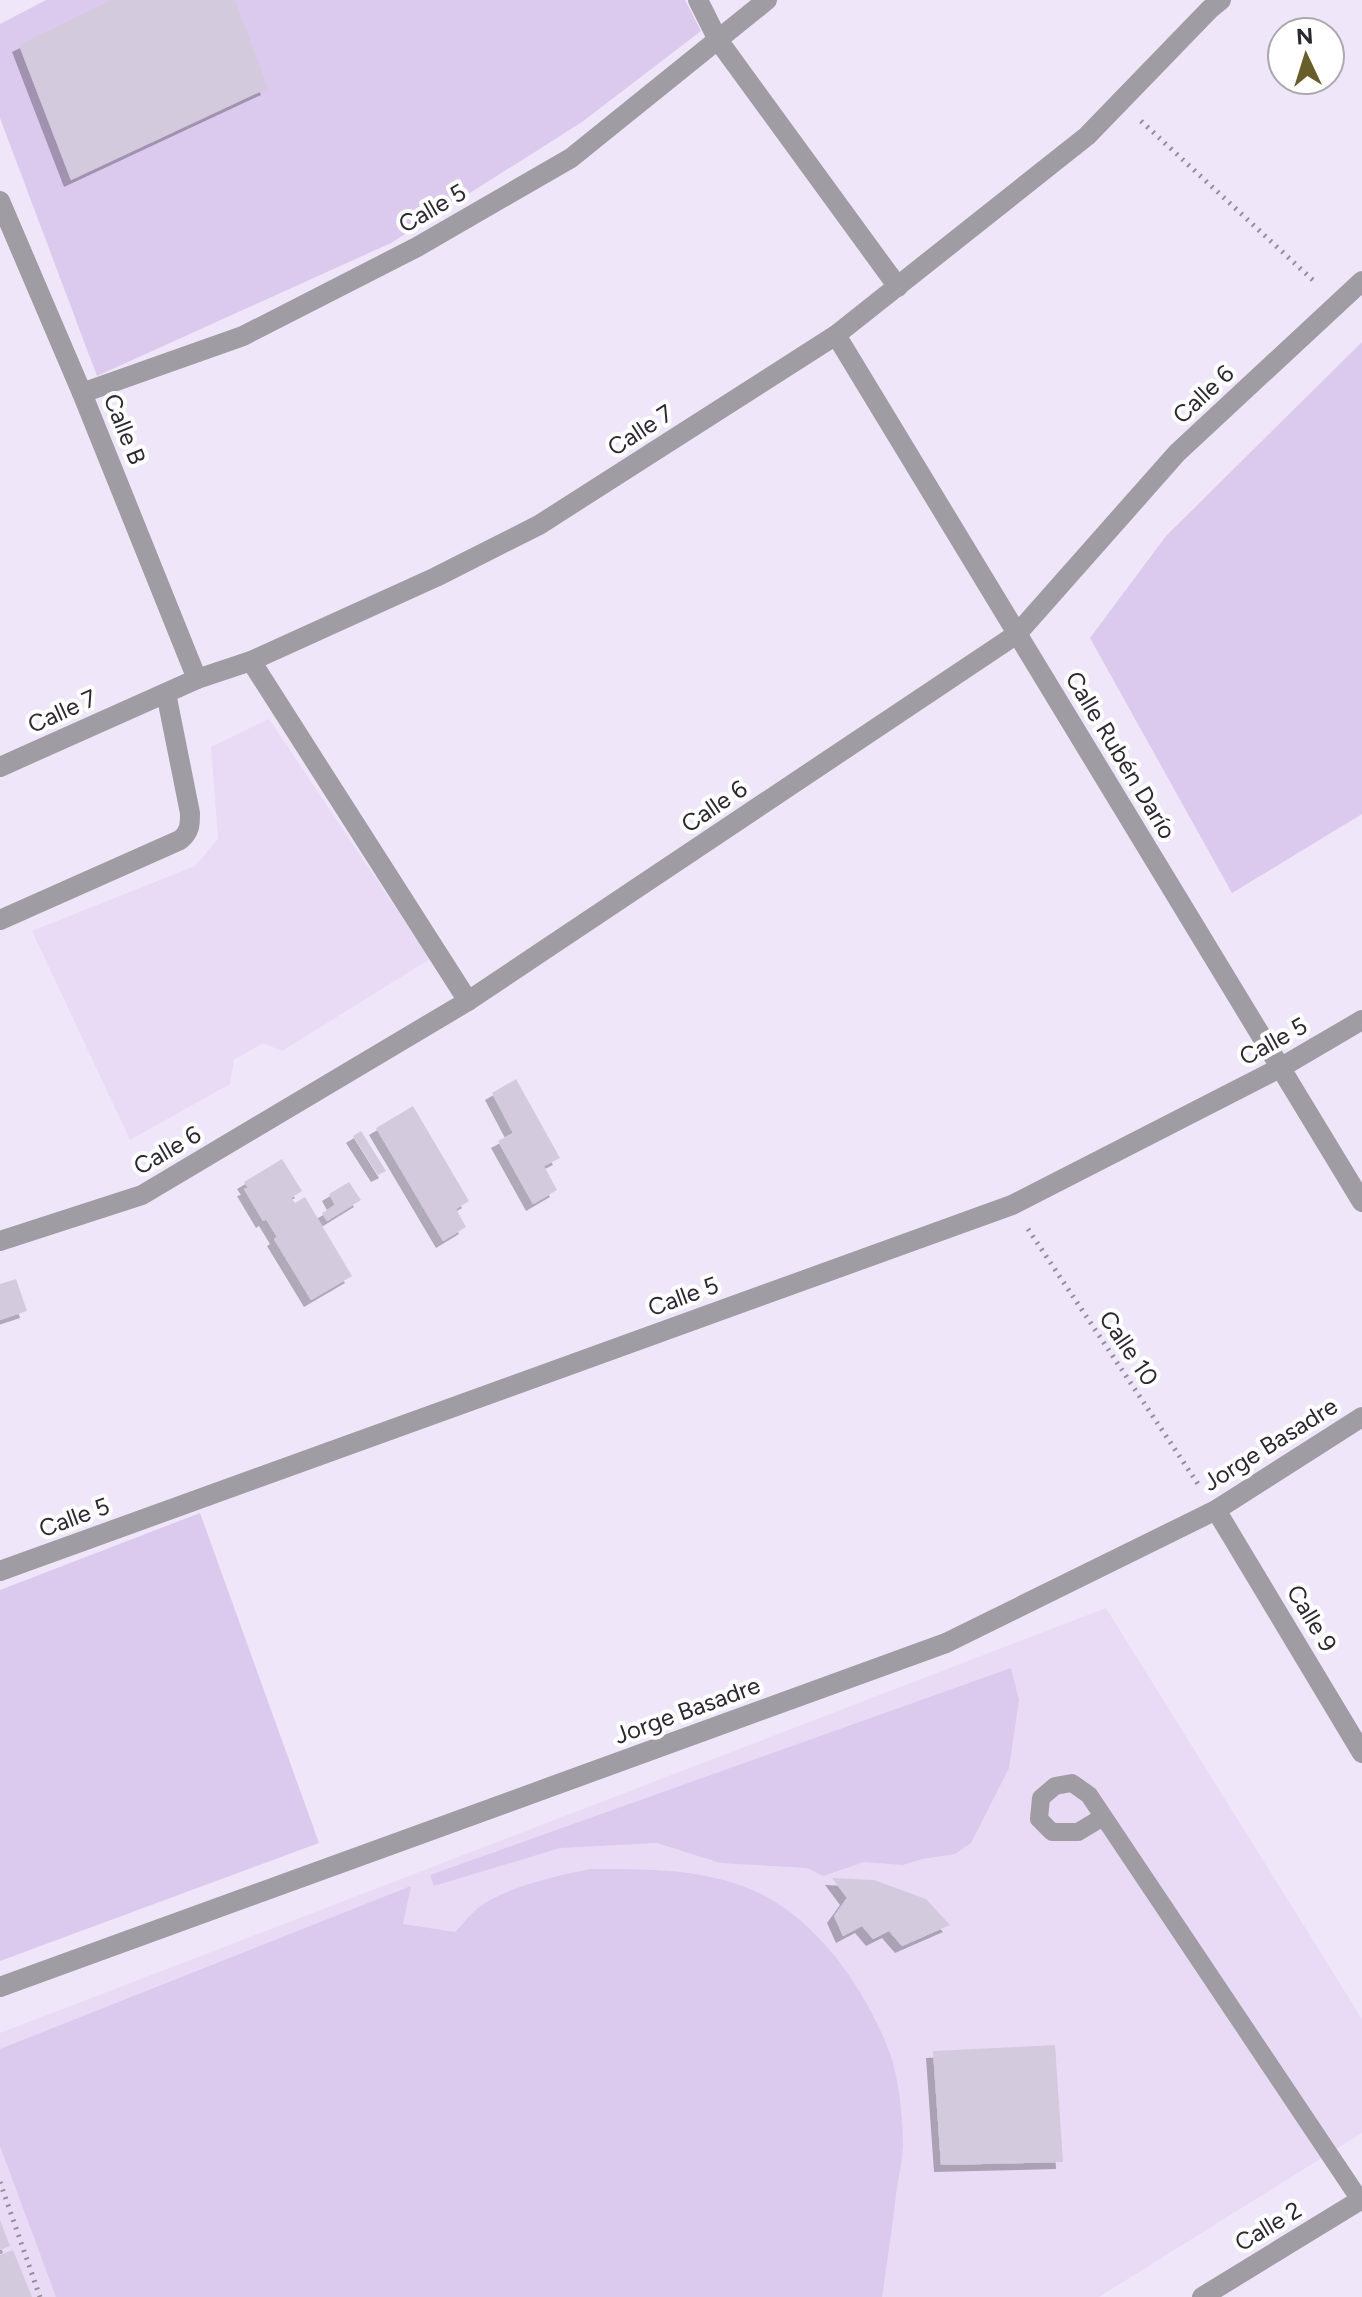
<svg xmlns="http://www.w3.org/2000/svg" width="1362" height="2297" viewBox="0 0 1362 2297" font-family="Figtree,sans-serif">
  <defs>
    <filter id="shadow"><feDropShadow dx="-7" dy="7" stdDeviation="0" flood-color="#0004"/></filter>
  </defs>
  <rect width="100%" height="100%" fill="#f0e6fa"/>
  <!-- built -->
  <g fill="#e9dbf6">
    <polygon points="269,719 430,959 282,1051 263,1043 234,1060 230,1084 130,1140 32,931 195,866 218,839 211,747"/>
    <polygon points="1106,1608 1362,2019 1362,2133 1099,2297 0,2297 0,2033"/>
  </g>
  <!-- green -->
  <g fill="#dcc9ee">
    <polygon points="46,0 685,0 701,31 582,122 391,243 97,376 0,118 0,24"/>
    <polygon points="1362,342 1362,814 1232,893 1090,638 1166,536"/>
    <polygon points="200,1513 319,1843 0,1961 0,1590"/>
    <polygon points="1011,1668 1019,1700 1009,1768 971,1843 955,1854 922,1859 903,1865 864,1862 823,1876 807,1868 720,1863 657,1843 560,1848 434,1886 430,1875"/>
    <path d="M590,1869C643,1869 695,1868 745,1887C813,1912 864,1986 889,2051C899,2077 903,2119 903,2147C902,2163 898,2179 896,2195C892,2229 887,2263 882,2297H56L0,2146V2049L411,1886L403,1924L455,1932C464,1923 472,1912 482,1905C510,1886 557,1876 590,1869Z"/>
  </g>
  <!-- building -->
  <g fill="#d4cade" filter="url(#shadow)">
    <polygon points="111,0 235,0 268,88 71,180 19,45"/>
    <polygon points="516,1079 560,1158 544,1166 557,1190 533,1204 498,1141 513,1133 492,1093"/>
    <polygon points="413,1106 469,1201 456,1209 466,1227 443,1241 376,1128"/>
    <polygon points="361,1131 386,1171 378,1175 353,1136"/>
    <polygon points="282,1159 302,1191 291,1198 295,1203 305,1197 352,1276 311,1300 274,1239 277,1237 266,1219 263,1221 244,1189 248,1188 244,1182"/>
    <polygon points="349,1182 361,1200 327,1221 322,1213 335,1205 329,1194"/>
    <polygon points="16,1279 27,1311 0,1320 0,1284"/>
    <polygon points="832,1878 874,1880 926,1899 950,1925 902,1946 889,1931 873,1939 862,1926 843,1936 834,1916 847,1898"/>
    <polygon points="1055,2045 1063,2162 941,2165 933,2051"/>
    <polygon points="0,2220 10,2246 0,2250"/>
    <polygon points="13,2250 32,2297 0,2297 0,2255"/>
  </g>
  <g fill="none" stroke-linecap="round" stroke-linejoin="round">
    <!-- path -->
    <g stroke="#958e9d" stroke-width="5" stroke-dasharray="2 6" stroke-linecap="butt">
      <polyline points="1141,121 1316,283"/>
      <polyline points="1028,1229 1200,1487"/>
      <polyline points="0,2182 40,2297"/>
    </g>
    <!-- service -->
    <polyline stroke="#a09ca4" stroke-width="18" points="1103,1817 1078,1832 1052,1832 1039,1819 1041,1798 1055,1786 1072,1783 1089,1795 1360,2200"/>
    <!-- pedestrian -->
    <g stroke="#a09ca4" stroke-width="20">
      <polyline points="718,40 898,287"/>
      <polyline points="251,661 468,1001"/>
    </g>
    <!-- minor -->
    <g stroke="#a09ca4" stroke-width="20">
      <polyline points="698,0 718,40"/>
      <polyline points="0,201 82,393 197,679"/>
      <polyline points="836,335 1362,1202"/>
      <polyline points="82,393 243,336 417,247 571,158 767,0"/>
      <polyline points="0,767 197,679 251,661 436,577 539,525 836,335 1087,136 1210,9 1221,0"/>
      <path d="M0,920L180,840C190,832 190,825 190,813L166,693"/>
      <polyline points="0,1241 142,1195 468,1001 1017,634 1177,453 1362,281"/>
      <polyline points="1216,1510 1362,1753"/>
      <polyline points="0,1571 1012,1205 1280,1068 1362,1020"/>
      <polyline points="0,1987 946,1643 1216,1510 1362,1417"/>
      <polyline points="1202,2297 1362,2199"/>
    </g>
  </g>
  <g text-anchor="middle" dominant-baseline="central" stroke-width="8" stroke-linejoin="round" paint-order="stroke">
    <!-- street labels -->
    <g font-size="24" fill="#2c2830" stroke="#fff">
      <text transform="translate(432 208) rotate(-30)">Calle 5</text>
      <text transform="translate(1203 394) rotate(-43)">Calle 6</text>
      <text transform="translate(125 429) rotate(68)">Calle B</text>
      <text transform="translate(640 430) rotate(-33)">Calle 7</text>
      <text transform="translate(62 711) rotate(-24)">Calle 7</text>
      <text transform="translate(1121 755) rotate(59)">Calle Rubén Darío</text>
      <text transform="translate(714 806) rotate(-34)">Calle 6</text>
      <text transform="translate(1273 1041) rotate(-29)">Calle 5</text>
      <text transform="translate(167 1150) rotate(-30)">Calle 6</text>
      <text transform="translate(683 1296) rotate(-20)">Calle 5</text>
      <text transform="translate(1129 1348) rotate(56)">Calle 10</text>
      <text transform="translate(1270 1444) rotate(-32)">Jorge Basadre</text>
      <text transform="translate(74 1517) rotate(-20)">Calle 5</text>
      <text transform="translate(1312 1618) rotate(59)">Calle 9</text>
      <text transform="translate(687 1710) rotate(-20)">Jorge Basadre</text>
      <text transform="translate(1268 2226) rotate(-31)">Calle 2</text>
    </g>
  </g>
  <!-- north arrow -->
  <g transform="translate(1306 56) rotate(356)"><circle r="38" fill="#ffffff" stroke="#aba9ac" stroke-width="2"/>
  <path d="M0-6L14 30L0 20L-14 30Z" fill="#685e2a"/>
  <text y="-12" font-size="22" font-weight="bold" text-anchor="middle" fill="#2c2830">N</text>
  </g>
</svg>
